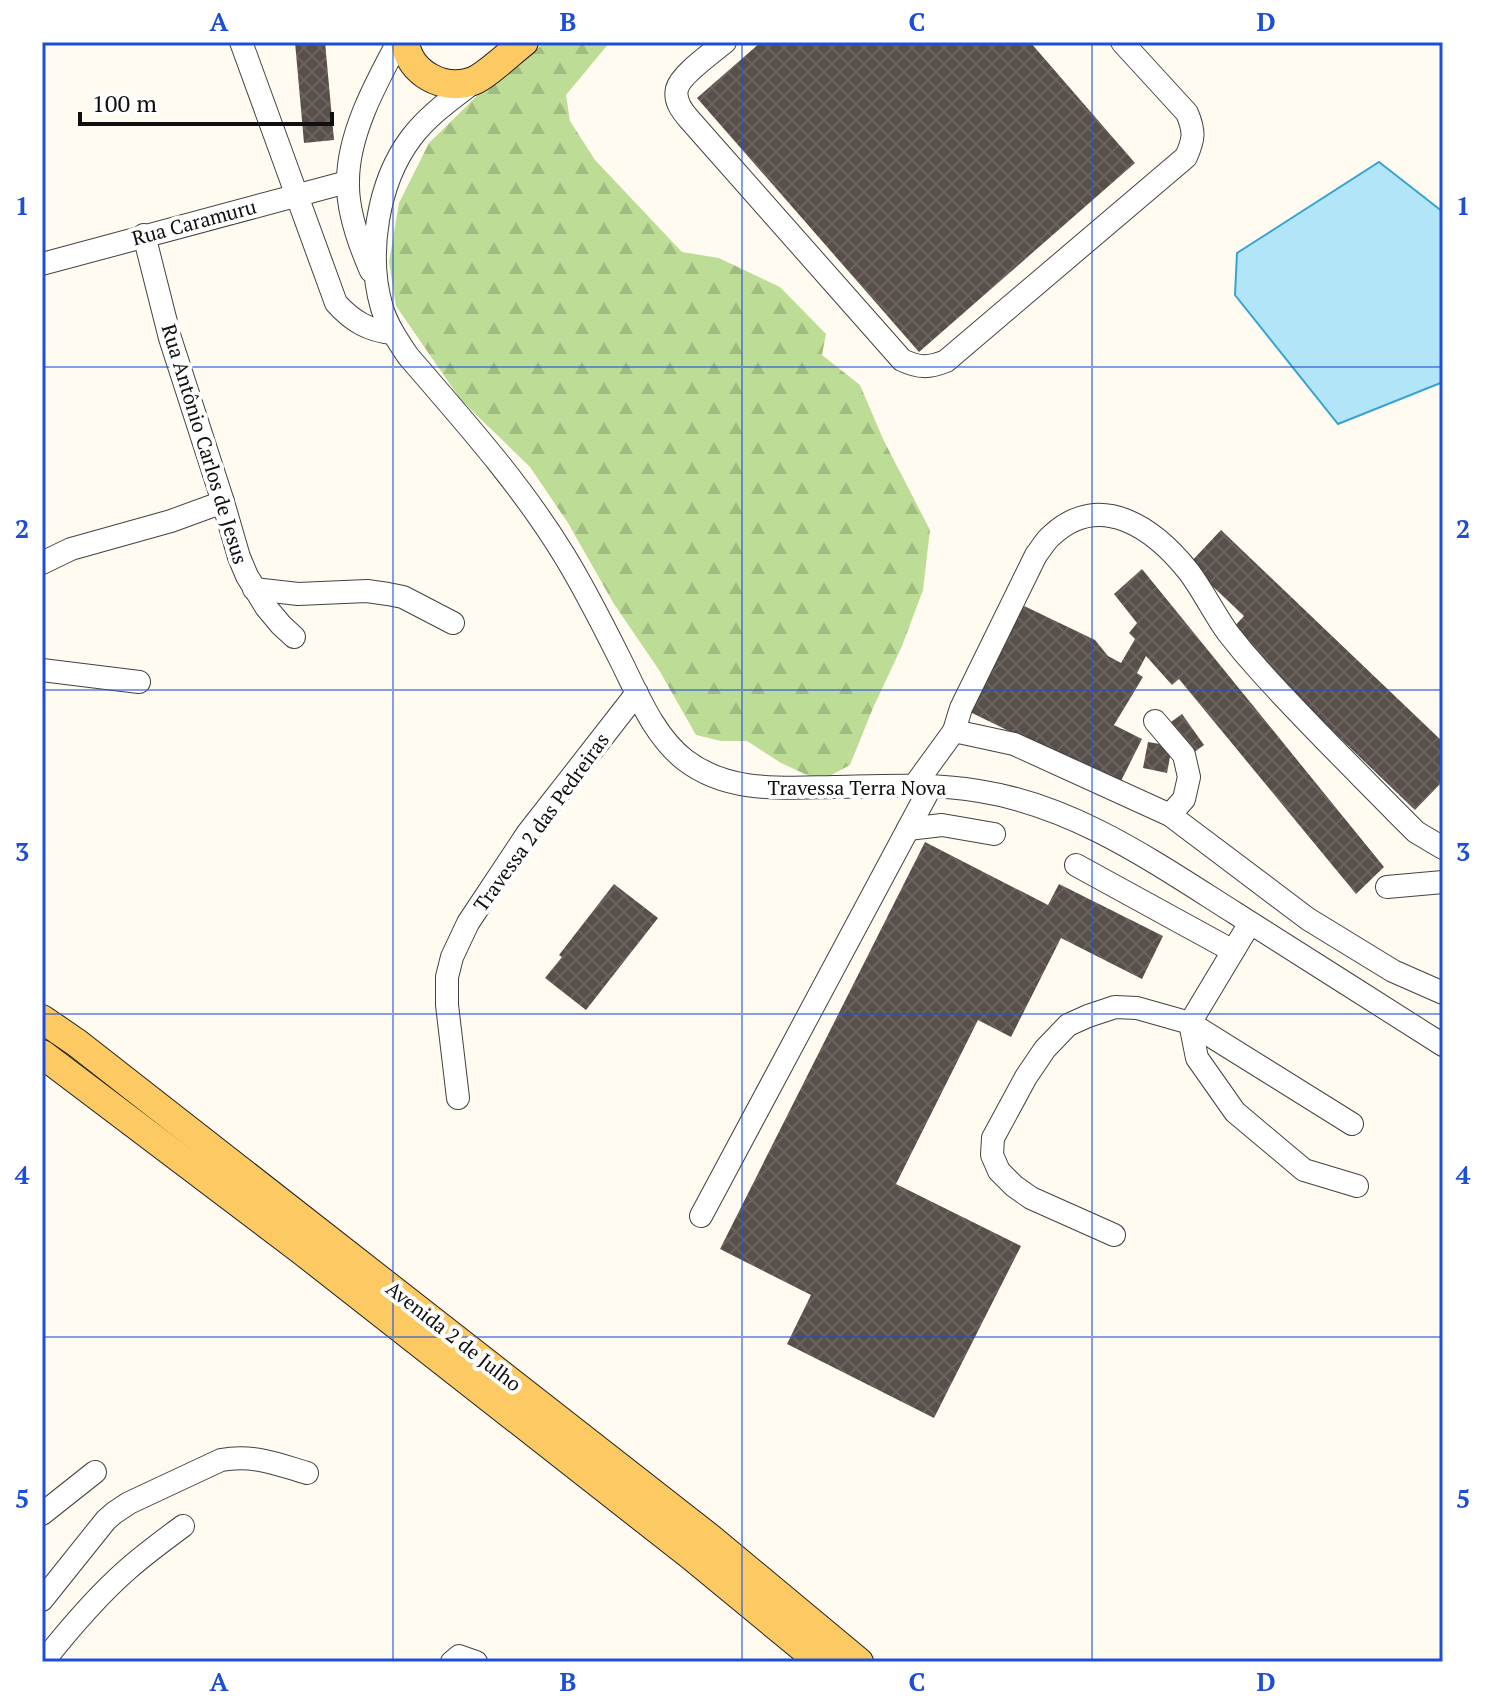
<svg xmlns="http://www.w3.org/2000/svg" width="1485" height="1704" viewBox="0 0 1485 1704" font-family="'PT Serif',serif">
  <defs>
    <pattern id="forest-firs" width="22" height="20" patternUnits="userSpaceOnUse" patternTransform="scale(2)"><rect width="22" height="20" fill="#bddd97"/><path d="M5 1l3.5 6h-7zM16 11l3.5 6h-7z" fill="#a1bc81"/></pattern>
    <pattern id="building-cross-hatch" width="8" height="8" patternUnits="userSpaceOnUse" patternTransform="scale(2)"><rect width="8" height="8" fill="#584e4a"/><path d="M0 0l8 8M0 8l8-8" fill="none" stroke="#6b6360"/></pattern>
  </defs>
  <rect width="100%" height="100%" fill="#fffbf0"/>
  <!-- forest -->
  <polygon fill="url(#forest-firs)" points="546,42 610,42 566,95 570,121 595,160 682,252 719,258 780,287 826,334 822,355 860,385 883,439 930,530 923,590 902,646 873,708 850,765 820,781 781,763 747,741 721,741 696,735 659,670 614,604 568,523 530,467 461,400 396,306 389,262 399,203 429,143 483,90"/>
  <!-- water -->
  <polygon fill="#b3e5f8" stroke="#37a3d2" stroke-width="2" points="1379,162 1443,212 1443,382 1338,424 1235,295 1237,253"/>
  <!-- building -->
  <g fill="url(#building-cross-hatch)">
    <polygon points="295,42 325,42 334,140 304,143"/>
    <polygon points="761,42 1030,42 1135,163 919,352 697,98"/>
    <polygon points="1221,530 1443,742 1443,781 1415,810 1247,649 1232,629 1244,616 1189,564"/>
    <polygon points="1142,569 1384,867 1356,894 1179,679 1172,685 1146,656 1137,673 1143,677 1114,725 1142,739 1119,785 968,711 1020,604 1095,640 1108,656 1121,663 1135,639 1129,633 1137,623 1114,594"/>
    <polygon points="1182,714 1204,745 1193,753 1171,722"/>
    <polygon points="1148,742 1172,746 1167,773 1143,768"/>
    <polygon points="925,842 1048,905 1059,884 1163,936 1142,979 1061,938 1011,1037 978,1020 896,1184 1021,1246 934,1418 787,1344 811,1295 720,1249"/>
    <polygon points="614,884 658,918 586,1010 545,978 562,957 559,955"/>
  </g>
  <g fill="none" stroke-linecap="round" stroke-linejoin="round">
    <defs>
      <g id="minor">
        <path d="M241,42L336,303C352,321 369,331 393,333"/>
        <path d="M725,42C713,52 680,75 677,89C674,101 682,111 689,119L902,360C919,368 929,368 946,361L1186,157C1194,139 1195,132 1187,113L1122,42"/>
        <path d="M475,81C453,98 428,115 411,138C378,182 366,254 382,308C387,325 398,341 408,356C463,420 520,483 564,555C585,589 603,625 621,661C638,695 654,736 685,760C728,793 782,788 833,787C881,786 931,783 979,791C1075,806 1154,862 1235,913C1304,957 1374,1001 1443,1045"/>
        <polyline points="144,235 170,338 223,502 239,557 247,576 266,607 281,625 294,637"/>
        <polyline points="42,264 347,182"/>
        <path d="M371,271C360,246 347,209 348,181C348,134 376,83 398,42"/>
        <polyline points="42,563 71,549 171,521 223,502"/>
        <polyline points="254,589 298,594 367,591 388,594 403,597 453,623"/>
        <polyline points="42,670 139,682"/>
        <polyline points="1155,721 1184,755 1189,777 1184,799 1170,815"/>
        <polyline points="954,731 1014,744 1170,815 1308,919 1393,971 1443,993"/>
        <path d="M914,786L954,731L961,708L1036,555C1041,549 1045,541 1051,536C1100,489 1155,529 1189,572C1204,592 1214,614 1228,633C1238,646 1249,659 1260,671C1304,720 1352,767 1399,815L1416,832L1443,848"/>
        <polyline points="908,829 942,825 994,834"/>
        <polyline points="1076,865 1233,951"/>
        <polyline points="1387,887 1443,882"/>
        <polyline points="1250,923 1190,1023 1197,1058 1235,1112 1304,1170 1357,1186"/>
        <polyline points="458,1098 447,1005 447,977 452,957 468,923 527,834 637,693"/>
        <polyline points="701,1216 931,786"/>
        <polyline points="1114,1235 1031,1198 1014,1186 999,1171 992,1155 993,1138 1026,1077 1045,1049 1068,1025 1088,1016 1115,1007 1137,1008 1190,1023 1352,1124"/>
        <polyline points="42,1514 95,1472"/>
        <path d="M42,1600L106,1520L114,1513L129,1503L221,1460C253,1454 277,1464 307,1473"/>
        <path d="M43,1662C69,1629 96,1597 128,1569C145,1554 164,1540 183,1526"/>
        <polyline points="452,1662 459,1656 476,1662"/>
      </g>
      <g id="major">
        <path d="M405,42C409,73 444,92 473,81C486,76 511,52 524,42"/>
        <polyline points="42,1019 77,1043 710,1538 859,1662"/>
        <polyline points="42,1054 301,1250 690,1555 820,1662"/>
      </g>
    </defs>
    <!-- minor casing -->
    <use href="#minor" stroke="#424242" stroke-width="24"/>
    <!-- major casing -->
    <use href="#major" stroke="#202020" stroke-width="30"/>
    <!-- minor -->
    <use href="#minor" stroke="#fff" stroke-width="22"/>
    <!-- major -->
    <use href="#major" stroke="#fdc962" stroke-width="28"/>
  </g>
  <!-- grid -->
  <path fill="none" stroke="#1d4ed8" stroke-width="2" stroke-opacity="0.55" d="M393,42V1662M742,42V1662M1092,42V1662M42,367H1443M42,690H1443M42,1014H1443M42,1337H1443"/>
  <g text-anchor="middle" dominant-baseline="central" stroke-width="8" stroke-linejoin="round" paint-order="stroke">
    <!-- street labels -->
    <g font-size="20" fill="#0f0f0f" stroke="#fff">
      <text transform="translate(194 222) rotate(-15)">Rua Caramuru</text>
      <text transform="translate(205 444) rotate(73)">Rua Antônio Carlos de Jesus</text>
      <text x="857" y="787">Travessa Terra Nova</text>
      <text transform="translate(541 822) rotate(-54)">Travessa 2 das Pedreiras</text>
      <text transform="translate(454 1336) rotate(38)">Avenida 2 de Julho</text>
    </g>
  </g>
  <!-- border -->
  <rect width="1485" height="1704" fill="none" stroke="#ffffff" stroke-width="88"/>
  <!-- scale -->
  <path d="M80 112v12h252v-12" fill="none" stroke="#0f0f0f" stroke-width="4"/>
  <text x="92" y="112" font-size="24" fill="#0f0f0f" stroke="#ffffff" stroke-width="6" paint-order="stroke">100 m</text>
  <rect x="44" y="44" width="1397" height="1616" fill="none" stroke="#1d4ed8" stroke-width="3"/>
  <g font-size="26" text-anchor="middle" font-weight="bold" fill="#1d4ed8">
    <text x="219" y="31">A</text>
    <text x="568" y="31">B</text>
    <text x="917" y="31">C</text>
    <text x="1266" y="31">D</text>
    <text x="22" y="215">1</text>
    <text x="1463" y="215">1</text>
    <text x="22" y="538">2</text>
    <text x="1463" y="538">2</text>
    <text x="22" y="861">3</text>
    <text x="1463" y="861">3</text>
    <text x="22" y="1184">4</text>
    <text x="1463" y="1184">4</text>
    <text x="22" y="1508">5</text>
    <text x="1463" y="1508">5</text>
    <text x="219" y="1691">A</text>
    <text x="568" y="1691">B</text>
    <text x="917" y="1691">C</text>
    <text x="1266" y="1691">D</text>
  </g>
</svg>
